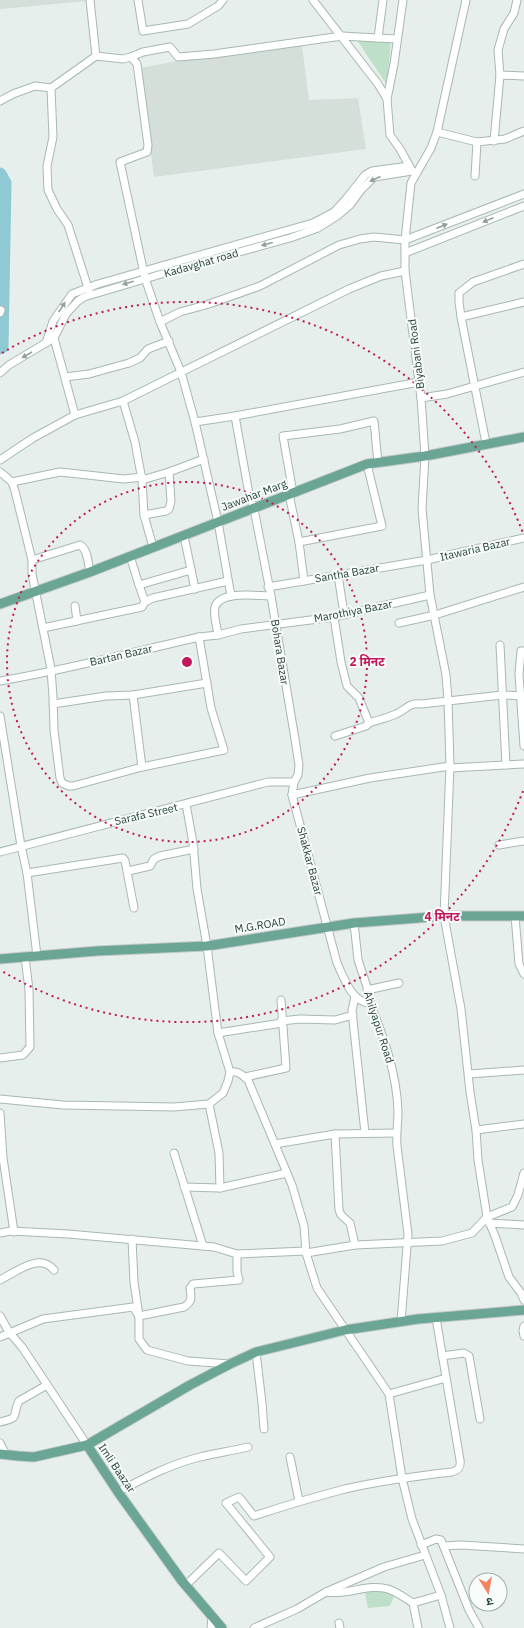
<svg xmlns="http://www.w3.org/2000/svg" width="524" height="1628" viewBox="0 0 524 1628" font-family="'IBM Plex Sans','Noto Sans Devanagari',sans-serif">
  <rect width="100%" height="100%" fill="#e6efeb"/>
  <!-- built -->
  <g fill="#d4dfda">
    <polygon points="0,0 88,0 88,1 0,9"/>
    <polygon points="266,44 302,46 309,100 358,98 366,149 154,177 140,68"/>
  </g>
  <!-- green -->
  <g fill="#bfe0c8">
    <polygon points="357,40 391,40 387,85"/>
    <polygon points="379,1588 395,1594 390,1606 368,1608 365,1593"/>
  </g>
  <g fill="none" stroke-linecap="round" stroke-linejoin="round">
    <!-- river -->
    <polyline stroke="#8ec9d4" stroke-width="13" points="0,174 5,183 2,347 0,348"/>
    <defs>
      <g id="minor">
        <polyline points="138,0 143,31 188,24 218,6 223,0"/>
        <polyline points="313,0 378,84 387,99 390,135 400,149 411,169"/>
        <polyline points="466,0 437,132 431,148 411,183 405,240 405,271 421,398 425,456 422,509 430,595 446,675 448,700 450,766 444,916 461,1009 470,1092 476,1130 478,1160 487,1217 495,1236 509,1277 521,1293 524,1300"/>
        <polyline points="378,38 397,39"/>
        <polyline points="96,56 123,59 131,57 137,64 148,145 147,152 120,162 145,278 160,322 181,372 195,422 218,522 231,596"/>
        <polyline points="131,57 143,52 170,47 178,57 214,54 342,36 378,38 383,0"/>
        <polyline points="500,75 524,76"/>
        <polyline points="387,99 394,64 403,0"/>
        <polyline points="0,101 13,94 35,86 51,88"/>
        <polyline points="437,132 477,142 505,139 524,131"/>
        <polyline points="494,141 500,75 498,50 504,29 514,13 517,0"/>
        <polyline points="475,176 477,142"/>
        <polyline points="405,253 524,206"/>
        <polyline points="89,291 68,225 57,209 48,190 47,166 53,137 51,88 96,56 90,0"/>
        <polyline points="0,313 1,310"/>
        <polyline points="461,317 524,302"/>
        <polyline points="160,322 180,312 209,304 260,286 339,245 360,239 374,237 405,240 524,194"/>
        <polyline points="54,338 75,415"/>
        <polyline points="46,343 53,321 72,294 98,284 313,223 334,212 346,199 365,175 372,171 409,166"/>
        <polyline points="0,373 9,365 54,338 66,314 78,301 84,297 192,265 290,238 318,228 337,216 350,205 361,190 374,177 412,171"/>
        <polyline points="65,377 89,374 129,363 140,358 148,349 169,341"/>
        <polyline points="421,398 447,394 524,372"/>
        <polyline points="123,401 135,442 142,480 144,515 153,547"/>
        <path d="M235,416L249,494L254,509L271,596L295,739L299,765L298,775L294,782L292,795L337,963C344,978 352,1003 370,1003"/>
        <polyline points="195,422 235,416 419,382"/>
        <polyline points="486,443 461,317 459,302 459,293 473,282 524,264"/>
        <polyline points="0,460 33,438 75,415 123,401 349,289 381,276 405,271"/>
        <polyline points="0,472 12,482 15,491 32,560 32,574 51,669 53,697 54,730 60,778 62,783 69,786 73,786 142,767 224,750 211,708 199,637"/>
        <polyline points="169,472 204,459"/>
        <polyline points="142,480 169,472 171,501 169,509 166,511 144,515"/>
        <polyline points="12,482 60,472 124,479 142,477"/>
        <polyline points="293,493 283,436 340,429 374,421 378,463"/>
        <polyline points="289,494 299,542 304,581"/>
        <polyline points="184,536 195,589"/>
        <polyline points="299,542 382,526 367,464"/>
        <polyline points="130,556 139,585"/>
        <path d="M32,560L80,545C88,549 88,564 90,572"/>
        <polyline points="338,575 344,614"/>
        <polyline points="268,587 427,560 524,538"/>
        <polyline points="145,602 139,585 191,570"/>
        <polyline points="75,606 77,621"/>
        <polyline points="334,617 341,662 347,686 359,698 369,723 366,726 335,736"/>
        <polyline points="399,623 435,615 524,587"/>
        <polyline points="43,628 142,607 145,602 153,598 228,581"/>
        <path d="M218,635C217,627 213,615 215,607C220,590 257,596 271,596"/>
        <polyline points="500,645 506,765"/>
        <polyline points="524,651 521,651 519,674 524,746"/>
        <path d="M0,681C67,670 133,652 199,637L218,635L241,629L334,617L430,595"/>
        <polyline points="133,695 142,767"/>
        <polyline points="53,704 106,696 133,695 207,683"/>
        <polyline points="0,716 21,846 27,873 37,956"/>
        <path d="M369,723C378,720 387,718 396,714C406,710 409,702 421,704L502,695L524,696"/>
        <polyline points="450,768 524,764"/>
        <polyline points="292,795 370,778 450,766"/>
        <polyline points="499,845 524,841"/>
        <polyline points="0,852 268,782 294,782"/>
        <polyline points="128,871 150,866 154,859 160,856 194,849"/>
        <polyline points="27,873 123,858 125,861 134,908"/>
        <polyline points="515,916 519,964 524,974"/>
        <path d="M354,923L358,960L371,999L370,1003C384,1038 397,1074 398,1112C398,1123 396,1134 397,1146L408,1234L401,1322"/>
        <polyline points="367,990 399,983"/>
        <polyline points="355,996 352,1011 365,1133"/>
        <polyline points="281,1021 300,1019 335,1020 353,1015"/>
        <polyline points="218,1033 282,1023"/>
        <polyline points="0,1058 23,1055 30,1047 29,990 25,957"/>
        <path d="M230,1072C239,1071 242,1075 248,1080L292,1185L304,1226L306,1253L317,1288L389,1394L402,1478L412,1519L441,1595L450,1628"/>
        <polyline points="469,1074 524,1070"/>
        <polyline points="245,1077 286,1068 281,1000"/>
        <polyline points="0,1099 63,1105 174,1107 209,1104 223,1093 228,1081 230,1072 218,1033 207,946 197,889 193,843 186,804"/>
        <polyline points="209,1104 219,1153 220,1188"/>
        <polyline points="0,1113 3,1158 14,1232"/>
        <polyline points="476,1130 524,1124"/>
        <polyline points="335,1134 339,1210 341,1215 350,1223 355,1245"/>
        <polyline points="275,1144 335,1134 396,1133"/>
        <polyline points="174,1153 203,1246"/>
        <polyline points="184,1187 220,1188 287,1173"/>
        <polyline points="489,1223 524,1225"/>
        <polyline points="0,1233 11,1231 68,1234 214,1247 237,1254 306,1251"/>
        <polyline points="132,1239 134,1282 139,1316 139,1339 147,1350 188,1361 230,1364"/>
        <polyline points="306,1253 355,1245 442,1241 472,1233 487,1217 512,1207 518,1195 524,1173"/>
        <path d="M0,1280C16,1272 40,1252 54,1270"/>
        <polyline points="0,1316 9,1332 22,1347 87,1445"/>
        <polyline points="524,1326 523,1331 524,1336"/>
        <path d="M0,1337L43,1319L133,1307L139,1316L184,1307C193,1301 191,1298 190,1288L193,1284L239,1280L237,1272V1254"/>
        <polyline points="256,1352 262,1403 264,1429"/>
        <polyline points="442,1356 464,1353 469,1356 480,1419"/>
        <polyline points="389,1394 446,1378"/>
        <path d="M0,1422C22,1417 11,1416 19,1401L47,1385"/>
        <polyline points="0,1443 6,1455"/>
        <polyline points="290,1457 299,1501"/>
        <path d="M118,1492C144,1478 171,1464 200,1457C216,1453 232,1451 248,1447"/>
        <polyline points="421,1545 436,1539 441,1540 469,1610 479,1628"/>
        <polyline points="444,1546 461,1545 524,1549"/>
        <path d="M186,1585L219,1553L246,1581L270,1557L226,1503L239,1497L254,1516C284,1506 314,1497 345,1489C380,1481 416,1476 452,1472C459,1470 461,1467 460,1460L436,1318"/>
        <path d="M326,1592C347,1596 368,1583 388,1589C397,1592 405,1598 413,1603L441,1595"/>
        <polyline points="413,1603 418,1628"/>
        <polyline points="339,1623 340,1628"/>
        <polyline points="211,1628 212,1617"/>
        <polyline points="254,1628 297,1609 326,1592 384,1567 425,1555"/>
      </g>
      <g id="major">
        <polyline points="0,604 90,572 367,464 425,456 524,437"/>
        <polyline points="0,959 97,951 207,946 354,923 444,916 524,916"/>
        <polyline points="87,1445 118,1492 182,1581 222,1628"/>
        <polyline points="0,1454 18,1456 34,1457 87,1445 190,1385 230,1364 256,1352 345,1330 418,1319 524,1310"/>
      </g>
    </defs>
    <!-- minor casing -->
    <use href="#minor" stroke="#a8b8b2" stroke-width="9"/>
    <!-- major casing -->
    <use href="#major" stroke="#c2cac8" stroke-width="11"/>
    <!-- minor -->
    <use href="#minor" stroke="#fff" stroke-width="7"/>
    <!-- major -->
    <use href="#major" stroke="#6aa596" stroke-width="9"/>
  </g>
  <!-- one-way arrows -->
  <defs><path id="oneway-solid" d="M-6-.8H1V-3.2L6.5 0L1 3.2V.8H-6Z"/></defs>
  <g fill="#92a09c">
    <use href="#oneway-solid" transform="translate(375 179) rotate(155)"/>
    <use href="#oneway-solid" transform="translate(488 220) rotate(158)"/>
    <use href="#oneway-solid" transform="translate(442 226) rotate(-21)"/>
    <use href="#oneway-solid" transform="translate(267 244) rotate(165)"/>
    <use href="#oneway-solid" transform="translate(128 283) rotate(164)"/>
    <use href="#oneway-solid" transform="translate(62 307) rotate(-57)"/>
    <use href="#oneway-solid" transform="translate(27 355) rotate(149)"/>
  </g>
  <!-- distance rings -->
  <g fill="none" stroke="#c2185b" stroke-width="2" stroke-dasharray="2 4">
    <circle cx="187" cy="662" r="180"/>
    <path d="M523 791A360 360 0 0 1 2 971M2 353A360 360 0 0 1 523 533"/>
  </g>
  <g text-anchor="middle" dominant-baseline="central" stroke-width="4" stroke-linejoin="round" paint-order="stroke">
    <!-- street labels -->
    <g font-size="11" fill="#24423a" stroke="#f7fbf9">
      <text transform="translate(201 263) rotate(-16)">Kadavghat road</text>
      <text transform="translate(416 354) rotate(-97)">Biyabani Road</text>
      <text transform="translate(254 495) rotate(-21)">Jawahar Marg</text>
      <text transform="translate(475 549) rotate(-13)">Itawaria Bazar</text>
      <text transform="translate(347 573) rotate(-10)">Santha Bazar</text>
      <text transform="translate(353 611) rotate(-11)">Marothiya Bazar</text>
      <text transform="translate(280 652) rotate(81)">Bohara Bazar</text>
      <text transform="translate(121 655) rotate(-13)">Bartan Bazar</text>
      <text transform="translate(146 814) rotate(-13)">Sarafa Street</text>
      <text transform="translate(310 861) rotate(75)">Shakkar Bazar</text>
      <text transform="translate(260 925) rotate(-9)">M.G.ROAD</text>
      <text transform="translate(379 1027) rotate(72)">Ahilyapur Road</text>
      <text transform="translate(117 1468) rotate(56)">Imli Baazar</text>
    </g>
  </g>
  <circle cx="187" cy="662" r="6" fill="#c2185b" stroke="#f7fbf9" stroke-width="2"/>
  <g font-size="12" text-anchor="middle" font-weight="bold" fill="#c2185b" stroke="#f7fbf9" stroke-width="4" stroke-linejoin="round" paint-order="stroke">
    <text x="367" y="666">2 मिनट</text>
    <text x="442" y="921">4 मिनट</text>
  </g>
  <!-- north arrow -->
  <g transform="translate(488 1592) rotate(169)"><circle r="19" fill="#f7fbf9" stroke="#a3b1ad"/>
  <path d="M0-3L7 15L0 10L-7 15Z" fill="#f4845f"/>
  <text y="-6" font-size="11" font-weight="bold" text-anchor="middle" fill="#24423a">उ</text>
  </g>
</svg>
